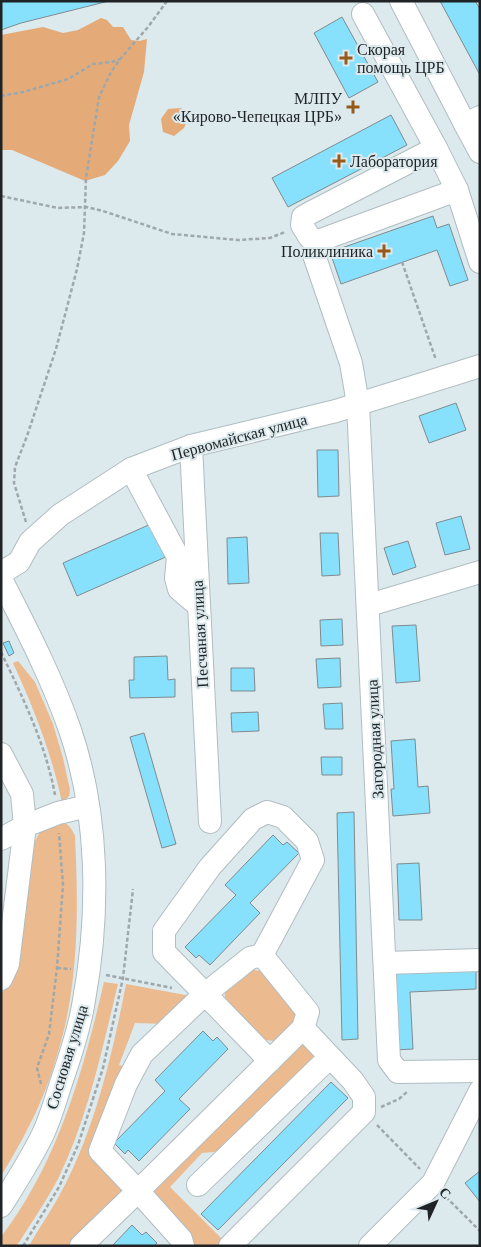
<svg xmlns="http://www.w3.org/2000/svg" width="481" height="1247" viewBox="0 0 481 1247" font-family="Georgia,serif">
  <rect width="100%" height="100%" fill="#dce9ed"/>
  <!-- green -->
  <g fill="#ecba8f">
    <path d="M18,661L35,682L53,724L63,758L70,790L69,796L62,803C52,754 34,709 13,663Z"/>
    <path d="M62,822C69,824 72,829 75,836C78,899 79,964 65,1026C57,1059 45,1096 29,1126C21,1143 11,1159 1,1176V993L9,986L33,845L41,830Z"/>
    <polygon points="248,969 261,971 300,1016 274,1041 265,1040 259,1036 225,999 225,989"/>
    <path d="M104,982L118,984C102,1050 88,1117 58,1179C47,1200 33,1220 20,1241L16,1246H1V1237C58,1162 83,1072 104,982Z"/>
    <path d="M126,984L196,997L167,1024L135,1023L119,1065L129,1068L95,1150L124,1192L69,1246H29C39,1228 51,1211 60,1194C94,1133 113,1052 126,984Z"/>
    <polygon points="299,1042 319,1054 225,1151 202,1153 170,1187 225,1242 221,1246 189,1246 155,1198 154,1191"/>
  </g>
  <!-- forest -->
  <g fill="#e4ab79">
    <polygon points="101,18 107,20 113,27 123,27 131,40 139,41 147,39 144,72 129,125 130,141 118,161 105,175 85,181 12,150 1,150 1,35 43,27 63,33 78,30"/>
    <polygon points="181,108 189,116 184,128 174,136 163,132 161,119 168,109"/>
  </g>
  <!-- building -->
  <g fill="#87e1fc" stroke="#7f8b8f">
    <polygon points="1,1 109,1 21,23 1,30"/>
    <polygon points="440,1 475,1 480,9 480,75"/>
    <polygon points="342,17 378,82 349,98 314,33"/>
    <polygon points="391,115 407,145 288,207 272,178"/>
    <polygon points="433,216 437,228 449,224 468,280 450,286 437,250 341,284 330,252"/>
    <polygon points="456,403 466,430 429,443 419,416"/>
    <polygon points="317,450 338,450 339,496 318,497"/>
    <polygon points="461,516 470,549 445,555 436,523"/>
    <polygon points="153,523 168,556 77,596 63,563"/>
    <polygon points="320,533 338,533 340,575 322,576"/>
    <polygon points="247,537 249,583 228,584 227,538"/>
    <polygon points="408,541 416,567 393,575 384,548"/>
    <polygon points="342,619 343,645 321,646 320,620"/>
    <polygon points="416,625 420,681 396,683 392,626"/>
    <polygon points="9,641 14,653 9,656 3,643"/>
    <polygon points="167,656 168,680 175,679 175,697 130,698 129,680 134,680 134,657"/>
    <polygon points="340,658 341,687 318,688 316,659"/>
    <polygon points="231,668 254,668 255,691 231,691"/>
    <polygon points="342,703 343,729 325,729 323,704"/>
    <polygon points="258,712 259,731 232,732 231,713"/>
    <polygon points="144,733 176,844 162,848 130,737"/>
    <polygon points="415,739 418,787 428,786 430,813 393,816 391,789 394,789 391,741"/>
    <polygon points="321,757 342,757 342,775 322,775"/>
    <polygon points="354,812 358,1039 342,1040 337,813"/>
    <polygon points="273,835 283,845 287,842 299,853 250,903 260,913 210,965 199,955 196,958 185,947 236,895 225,885"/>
    <polygon points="419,863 422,920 399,920 397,864"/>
    <polygon points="476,970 476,989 410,992 413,1049 394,1050 390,974"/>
    <polygon points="203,1031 213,1041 217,1037 228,1049 179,1099 190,1109 139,1161 128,1150 125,1154 114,1143 165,1091 155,1080"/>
    <polygon points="331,1082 348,1098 218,1230 201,1214"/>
    <polygon points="480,1171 480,1202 465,1183"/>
    <polygon points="132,1225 142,1235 146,1232 157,1243 154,1246 112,1246"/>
  </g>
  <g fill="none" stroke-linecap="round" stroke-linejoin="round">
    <defs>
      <g id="minor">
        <polyline points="401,1 465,124"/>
        <polyline points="363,14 436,148 457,190 480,262"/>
        <polyline points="480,117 465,124 480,152"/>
        <polyline points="436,148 310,213 303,217 302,225 310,238 318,241 315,246 314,255 351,363 358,404 389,1060 398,1072 480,1071"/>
        <polyline points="318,241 457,190"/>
        <polyline points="191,446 210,822"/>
        <polyline points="131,469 178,557 176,578 179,589 199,606"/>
        <polyline points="1,573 19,562 30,542 60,515 131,469 191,446 336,411 480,366"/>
        <path d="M1,579C26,628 52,678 70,730C99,815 100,912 84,1000C80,1027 71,1054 62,1080C56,1098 51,1117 43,1134C31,1159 16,1182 1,1206"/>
        <polyline points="369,605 480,572"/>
        <polyline points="1,754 22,794 25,826 1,839"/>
        <polyline points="262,955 313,860 307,841 283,817 267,812 253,819 210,867 164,931 164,952 205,994 250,958 262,955 308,1012 303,1028 138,1191 100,1151 126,1084 142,1054 205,994 270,1061"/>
        <polyline points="385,963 480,960"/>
        <polyline points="1,979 8,964 25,826 58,813 88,806"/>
        <polyline points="198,1185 330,1057"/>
        <polyline points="81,1246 138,1191 181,1239 183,1246"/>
        <polyline points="230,1246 364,1112 364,1097 353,1081 303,1028"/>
        <polyline points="370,1246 433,1183 480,1091"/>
      </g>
    </defs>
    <!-- minor casing -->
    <use href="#minor" stroke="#b0bdc1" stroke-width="24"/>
    <!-- path -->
    <g stroke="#9ea8ab" stroke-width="2.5" stroke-dasharray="4 2.5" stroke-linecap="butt">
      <polyline points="1,96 23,92 68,79 93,64 112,62 120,59"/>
      <polyline points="1,196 58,208 86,207 103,211 172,234 238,240 270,238 285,232"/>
      <polyline points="402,262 436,360"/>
      <polyline points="26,522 14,483 15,467 27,436 56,349 77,269 84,233 86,178 99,97 111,72 121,58 148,27 167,1"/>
      <path d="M1,652C23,698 46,745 55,795"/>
      <polyline points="57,968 71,969"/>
      <polyline points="106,975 172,988"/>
      <polyline points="41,1084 37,1068 49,1034 57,968 63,885 59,833"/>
      <polyline points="381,1107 399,1099 408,1091"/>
      <polyline points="377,1125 420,1169"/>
      <polyline points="446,1197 480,1231"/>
      <polyline points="23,1246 59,1187 78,1145 103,1068 123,978 133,889"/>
    </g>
    <!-- minor -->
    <use href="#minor" stroke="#fff" stroke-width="22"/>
  </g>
  <!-- markers -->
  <g fill="#965a1b" stroke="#dce9ed" stroke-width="2">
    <path d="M343.5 50.5h5v5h5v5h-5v5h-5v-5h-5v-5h5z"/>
    <path d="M350.5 99.5h5v5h5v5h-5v5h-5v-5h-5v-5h5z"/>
    <path d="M336.5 153.5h5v5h5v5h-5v5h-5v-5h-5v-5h5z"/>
    <path d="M381.5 243.5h5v5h5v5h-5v5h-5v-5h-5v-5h5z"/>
  </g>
  <g text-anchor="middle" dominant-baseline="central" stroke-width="4" stroke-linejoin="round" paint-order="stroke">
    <!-- poi labels -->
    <g font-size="16" fill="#1f2325" stroke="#dce9ed" text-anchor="start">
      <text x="357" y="49">Скорая<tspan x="357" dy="18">помощь ЦРБ</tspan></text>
      <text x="342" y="98" text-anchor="end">МЛПУ<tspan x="342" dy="18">«Кирово-Чепецкая ЦРБ»</tspan></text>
      <text x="350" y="161">Лаборатория</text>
      <text x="373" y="251" text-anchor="end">Поликлиника</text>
    </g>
    <!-- street labels -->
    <g font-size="16" fill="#1f2325" stroke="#dce9ed">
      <text transform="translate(239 437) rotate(-15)">Первомайская улица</text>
      <text transform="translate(200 634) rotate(-93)">Песчаная улица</text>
      <text transform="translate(375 739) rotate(-93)">Загородная улица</text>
      <text transform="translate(67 1057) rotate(-73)">Сосновая улица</text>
    </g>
  </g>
  <!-- border -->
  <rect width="481" height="1247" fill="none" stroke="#1f2325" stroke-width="5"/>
  <!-- north arrow -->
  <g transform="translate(436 1202) rotate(46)" stroke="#dce9ed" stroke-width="4" paint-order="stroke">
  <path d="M0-4L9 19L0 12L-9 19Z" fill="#1f2325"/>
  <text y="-8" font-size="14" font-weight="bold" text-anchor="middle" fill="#1f2325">С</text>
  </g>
</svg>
